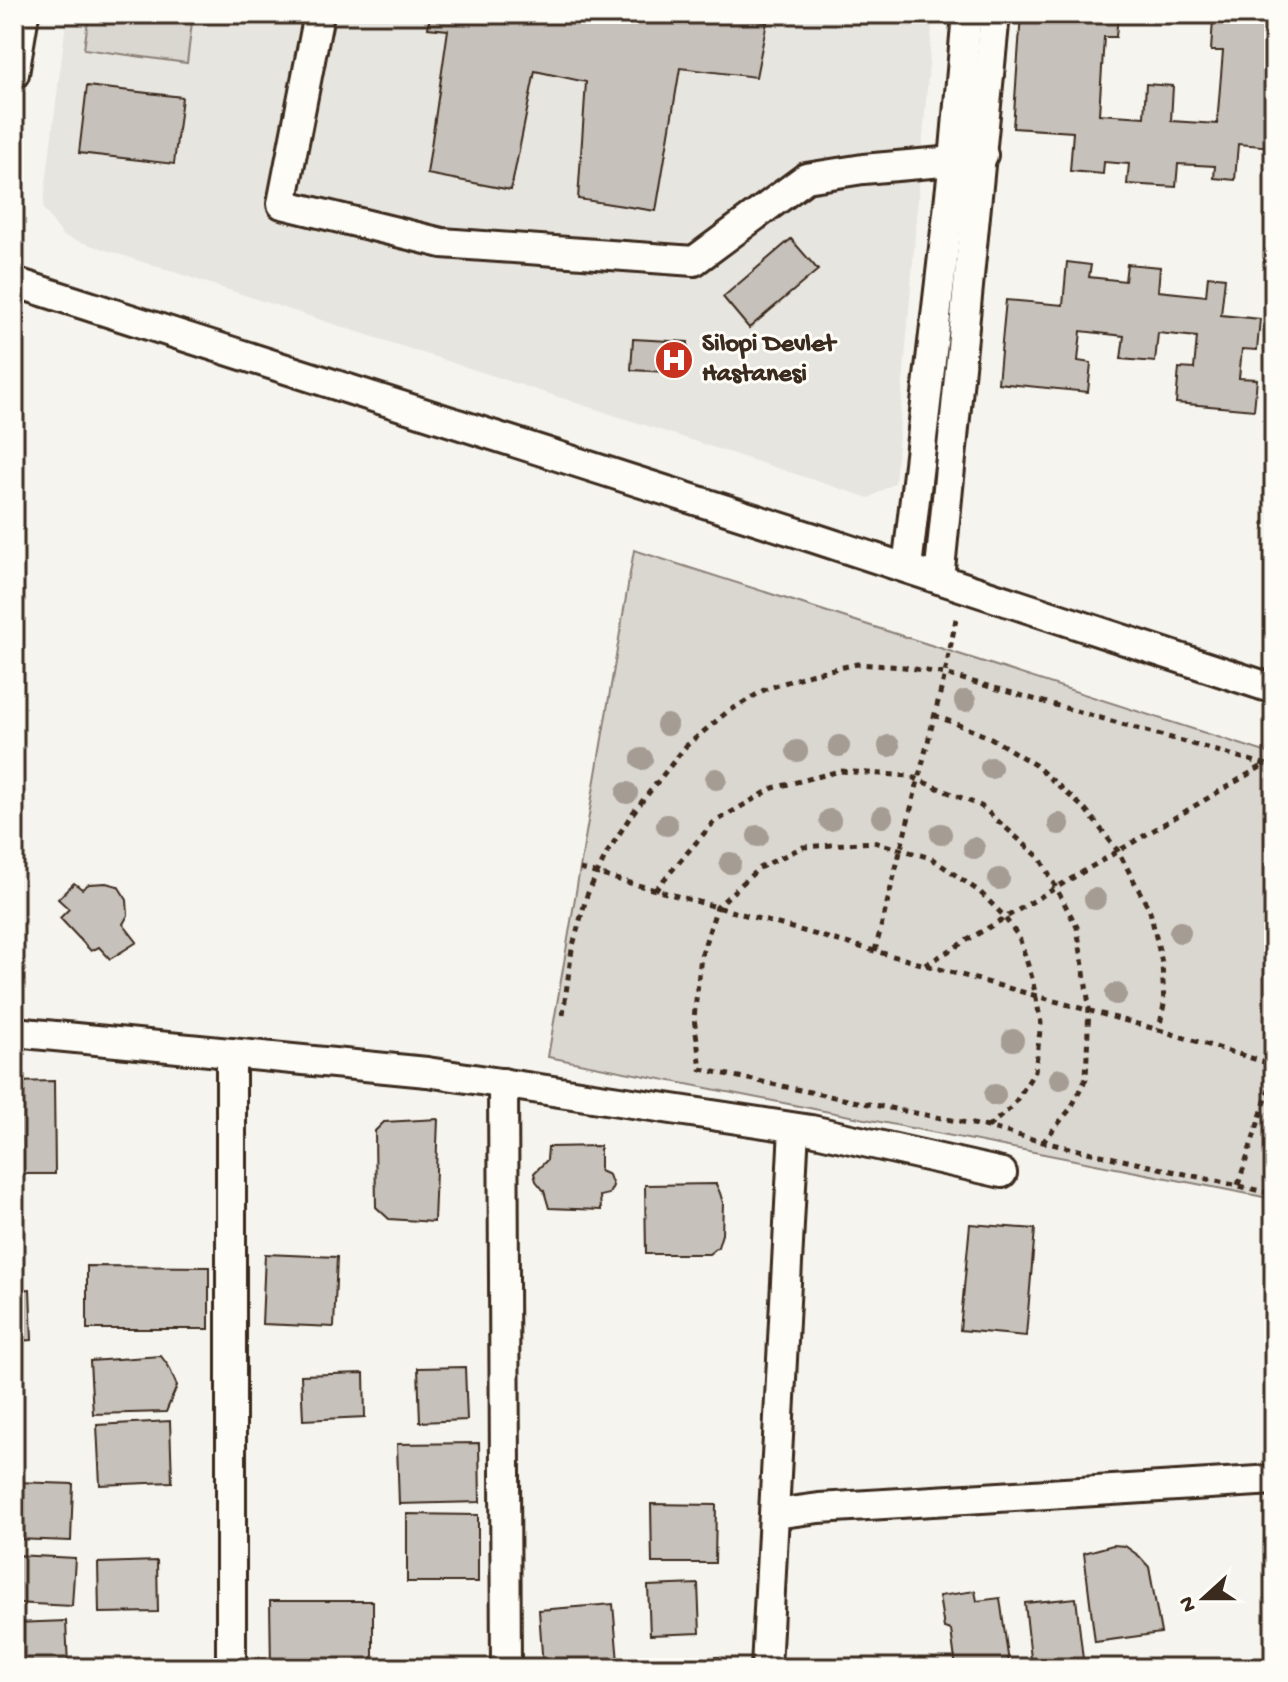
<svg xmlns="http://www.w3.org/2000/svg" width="1288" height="1682" viewBox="0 0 1288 1682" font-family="'Gochi Hand',sans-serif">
  <rect width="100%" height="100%" fill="#f5f4ee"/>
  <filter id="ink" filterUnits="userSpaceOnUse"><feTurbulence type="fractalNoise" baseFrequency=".0125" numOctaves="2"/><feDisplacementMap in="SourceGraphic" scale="16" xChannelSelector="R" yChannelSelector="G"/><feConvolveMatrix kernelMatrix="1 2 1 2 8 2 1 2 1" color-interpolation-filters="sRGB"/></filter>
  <g filter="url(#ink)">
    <!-- built -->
    <polygon fill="#e7e5df" points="67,14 933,14 895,483 869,498 63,236 43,208"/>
    <!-- green -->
    <g fill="#dad6d0" stroke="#8a8077" stroke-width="2">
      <polygon points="89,14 193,14 187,63 84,49"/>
      <polygon points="634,550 1274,755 1274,1199 548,1057"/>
    </g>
    <!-- building -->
    <g fill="#c7c1bb" stroke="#3b2a1e" stroke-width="2">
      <polygon points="430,14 692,14 767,22 756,77 680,68 656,211 578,199 586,82 535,71 511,190 427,174 448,30 428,28"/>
      <polygon points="1021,14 1118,14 1116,37 1104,37 1099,114 1144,117 1146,84 1173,86 1171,121 1217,124 1223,51 1211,51 1213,19 1274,24 1274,53 1270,53 1265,116 1274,116 1274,147 1238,144 1235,180 1214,178 1215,166 1178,164 1176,187 1127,184 1129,164 1104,162 1103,174 1070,171 1073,132 1013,128"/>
      <polygon points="87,86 182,97 174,164 79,153"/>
      <polygon points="791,239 818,270 749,328 723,297"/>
      <polygon points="1067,262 1091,265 1089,277 1125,281 1127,264 1160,267 1158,291 1206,296 1208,276 1225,278 1221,315 1260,319 1257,350 1242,349 1239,378 1257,379 1254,410 1176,403 1179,368 1194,369 1197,337 1158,333 1155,362 1121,359 1124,336 1081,331 1078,361 1091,363 1088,392 998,383 1006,300 1063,305"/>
      <polygon points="633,339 688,342 686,373 631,370"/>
      <polygon points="74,883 82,889 89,884 106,883 118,886 127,900 128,915 123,924 137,942 110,959 99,947 91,951 60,918 69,909 58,899"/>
      <polygon points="54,1081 55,1174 14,1174 14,1082"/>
      <polygon points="438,1119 434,1222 389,1219 376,1207 375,1131 384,1122"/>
      <polygon points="600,1146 600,1171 609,1175 613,1186 609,1194 600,1196 601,1210 549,1208 544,1191 536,1181 534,1173 547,1160 548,1147"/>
      <polygon points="716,1184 720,1193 723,1203 722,1234 718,1247 709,1254 646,1254 645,1185"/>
      <polygon points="970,1224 1035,1229 1026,1336 960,1330"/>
      <polygon points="265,1254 337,1257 334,1327 262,1324"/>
      <polygon points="87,1266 209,1267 209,1329 87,1329"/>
      <polygon points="30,1289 32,1340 14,1341 14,1290"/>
      <polygon points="14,1355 22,1355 21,1413 14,1412"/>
      <polygon points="161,1356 169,1367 177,1386 166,1412 93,1414 90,1361"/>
      <polygon points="465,1367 467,1420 420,1422 418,1368"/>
      <polygon points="364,1373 365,1417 303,1420 301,1375"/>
      <polygon points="170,1421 172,1482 100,1485 97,1425"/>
      <polygon points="479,1443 480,1502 399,1504 397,1444"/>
      <polygon points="16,1482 73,1484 71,1541 14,1539"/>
      <polygon points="651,1504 716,1505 715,1563 652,1563"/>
      <polygon points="407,1514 478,1515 478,1582 407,1582"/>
      <polygon points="1113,1545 1125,1546 1139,1556 1149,1567 1161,1633 1095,1642 1084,1553"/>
      <polygon points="14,1555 75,1558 72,1606 14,1603"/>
      <polygon points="157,1561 158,1612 99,1613 98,1563"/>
      <polygon points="698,1584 700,1633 650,1635 648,1586"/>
      <polygon points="975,1591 977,1601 1000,1598 1009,1663 977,1668 956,1668 951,1630 944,1628 939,1596"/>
      <polygon points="1076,1598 1084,1668 1032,1668 1025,1603"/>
      <polygon points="270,1601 373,1601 373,1668 271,1668"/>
      <polygon points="613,1604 618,1662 543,1668 539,1610"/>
      <polygon points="66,1621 68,1667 14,1668 14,1623"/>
      <polygon points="719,1657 720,1668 649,1668 649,1662"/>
    </g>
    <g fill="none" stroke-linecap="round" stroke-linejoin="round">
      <defs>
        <g id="minor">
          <polyline points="319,14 282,204 442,243 694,261 806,178 863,169 954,161 983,155"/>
          <polyline points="14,74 24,14"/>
          <polyline points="14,282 814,538 1274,689"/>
          <polyline points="907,568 954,161 967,14"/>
          <polyline points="939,579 995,14"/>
          <polyline points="14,1032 427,1072 811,1130 1002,1173"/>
          <polyline points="231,1053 231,1668"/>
          <polyline points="503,1083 506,1668"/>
          <polyline points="775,1514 819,1508 1274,1480"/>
          <polyline points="766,1668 794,1128"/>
        </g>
      </defs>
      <!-- minor casing -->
      <use href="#minor" stroke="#3b2a1e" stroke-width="34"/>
      <!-- path -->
      <g stroke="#3b2a1e" stroke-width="5" stroke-dasharray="6 6" stroke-linecap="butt">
        <polyline points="934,715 991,738 1035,765 1086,810 1118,851 1150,911 1162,963 1164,1004 1159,1030"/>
        <polyline points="580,869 1159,1030 1274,1065"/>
        <polyline points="655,890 713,823 773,788 840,771 909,776 981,806 1040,858 1077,927 1089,1005 1086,1079 1071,1108 1043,1142"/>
        <polyline points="875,951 945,674 957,614"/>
        <polyline points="925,965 1264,765"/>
        <polyline points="563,1015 572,949 587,895 607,853 632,814 686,746 726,713 764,690 810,674 857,664 904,667 945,674 1274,767"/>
        <polyline points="988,1127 1013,1106 1035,1071 1041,1023 1032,978 1019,937 1002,914 980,892 931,858 874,842 803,847 759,868 717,907 701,956 694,1018 701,1069 848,1100 988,1127 1043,1142 1274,1194"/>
        <polyline points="1238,1185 1274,1074"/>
      </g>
      <!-- minor -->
      <use href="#minor" stroke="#fdfcf7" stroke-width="28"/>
    </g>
    <!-- trees -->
    <g fill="#a59d94">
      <circle cx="965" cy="701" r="11"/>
      <circle cx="667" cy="725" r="11"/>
      <circle cx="839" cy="746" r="11"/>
      <circle cx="889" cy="746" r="11"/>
      <circle cx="797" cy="751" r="11"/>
      <circle cx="642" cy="759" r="11"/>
      <circle cx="991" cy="768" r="11"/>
      <circle cx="716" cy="779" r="11"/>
      <circle cx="627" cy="793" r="11"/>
      <circle cx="882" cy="817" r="11"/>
      <circle cx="830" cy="820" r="11"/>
      <circle cx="1059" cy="824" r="11"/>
      <circle cx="667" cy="825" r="11"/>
      <circle cx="941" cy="834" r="11"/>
      <circle cx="758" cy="836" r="11"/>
      <circle cx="974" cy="848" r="11"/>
      <circle cx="730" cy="863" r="11"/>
      <circle cx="999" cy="879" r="11"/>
      <circle cx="1095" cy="899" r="11"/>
      <circle cx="1180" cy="932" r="11"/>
      <circle cx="1116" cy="994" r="11"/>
      <circle cx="1013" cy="1040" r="11"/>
      <circle cx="1060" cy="1079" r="11"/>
      <circle cx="995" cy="1095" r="11"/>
    </g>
  </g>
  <!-- icons -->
  <defs>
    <symbol id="hospital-disc" viewBox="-11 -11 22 22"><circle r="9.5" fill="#c8321e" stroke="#fdfcf7"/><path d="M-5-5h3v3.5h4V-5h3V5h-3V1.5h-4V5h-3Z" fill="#fff"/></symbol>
  </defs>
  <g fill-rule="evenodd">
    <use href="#hospital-disc" x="652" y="338" width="44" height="44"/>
  </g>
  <g text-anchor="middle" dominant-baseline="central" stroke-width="6" stroke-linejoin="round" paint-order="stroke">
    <!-- poi labels -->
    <g font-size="26" font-weight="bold" fill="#3b2a1e" stroke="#fdfcf7" text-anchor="start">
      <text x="702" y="345">Silopi Devlet<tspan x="702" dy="30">Hastanesi</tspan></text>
    </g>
  </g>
  <!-- margin -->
  <rect width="1288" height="1682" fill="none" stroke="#fdfcf7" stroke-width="48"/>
  <rect x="24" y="24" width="1240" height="1634" fill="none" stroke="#3b2a1e" stroke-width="3" filter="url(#ink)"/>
  <!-- north arrow -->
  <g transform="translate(1204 1598) rotate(249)" stroke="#fdfcf7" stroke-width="6" paint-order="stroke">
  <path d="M0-6L14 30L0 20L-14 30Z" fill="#3b2a1e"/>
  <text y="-12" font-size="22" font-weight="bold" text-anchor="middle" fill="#3b2a1e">N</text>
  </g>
</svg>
